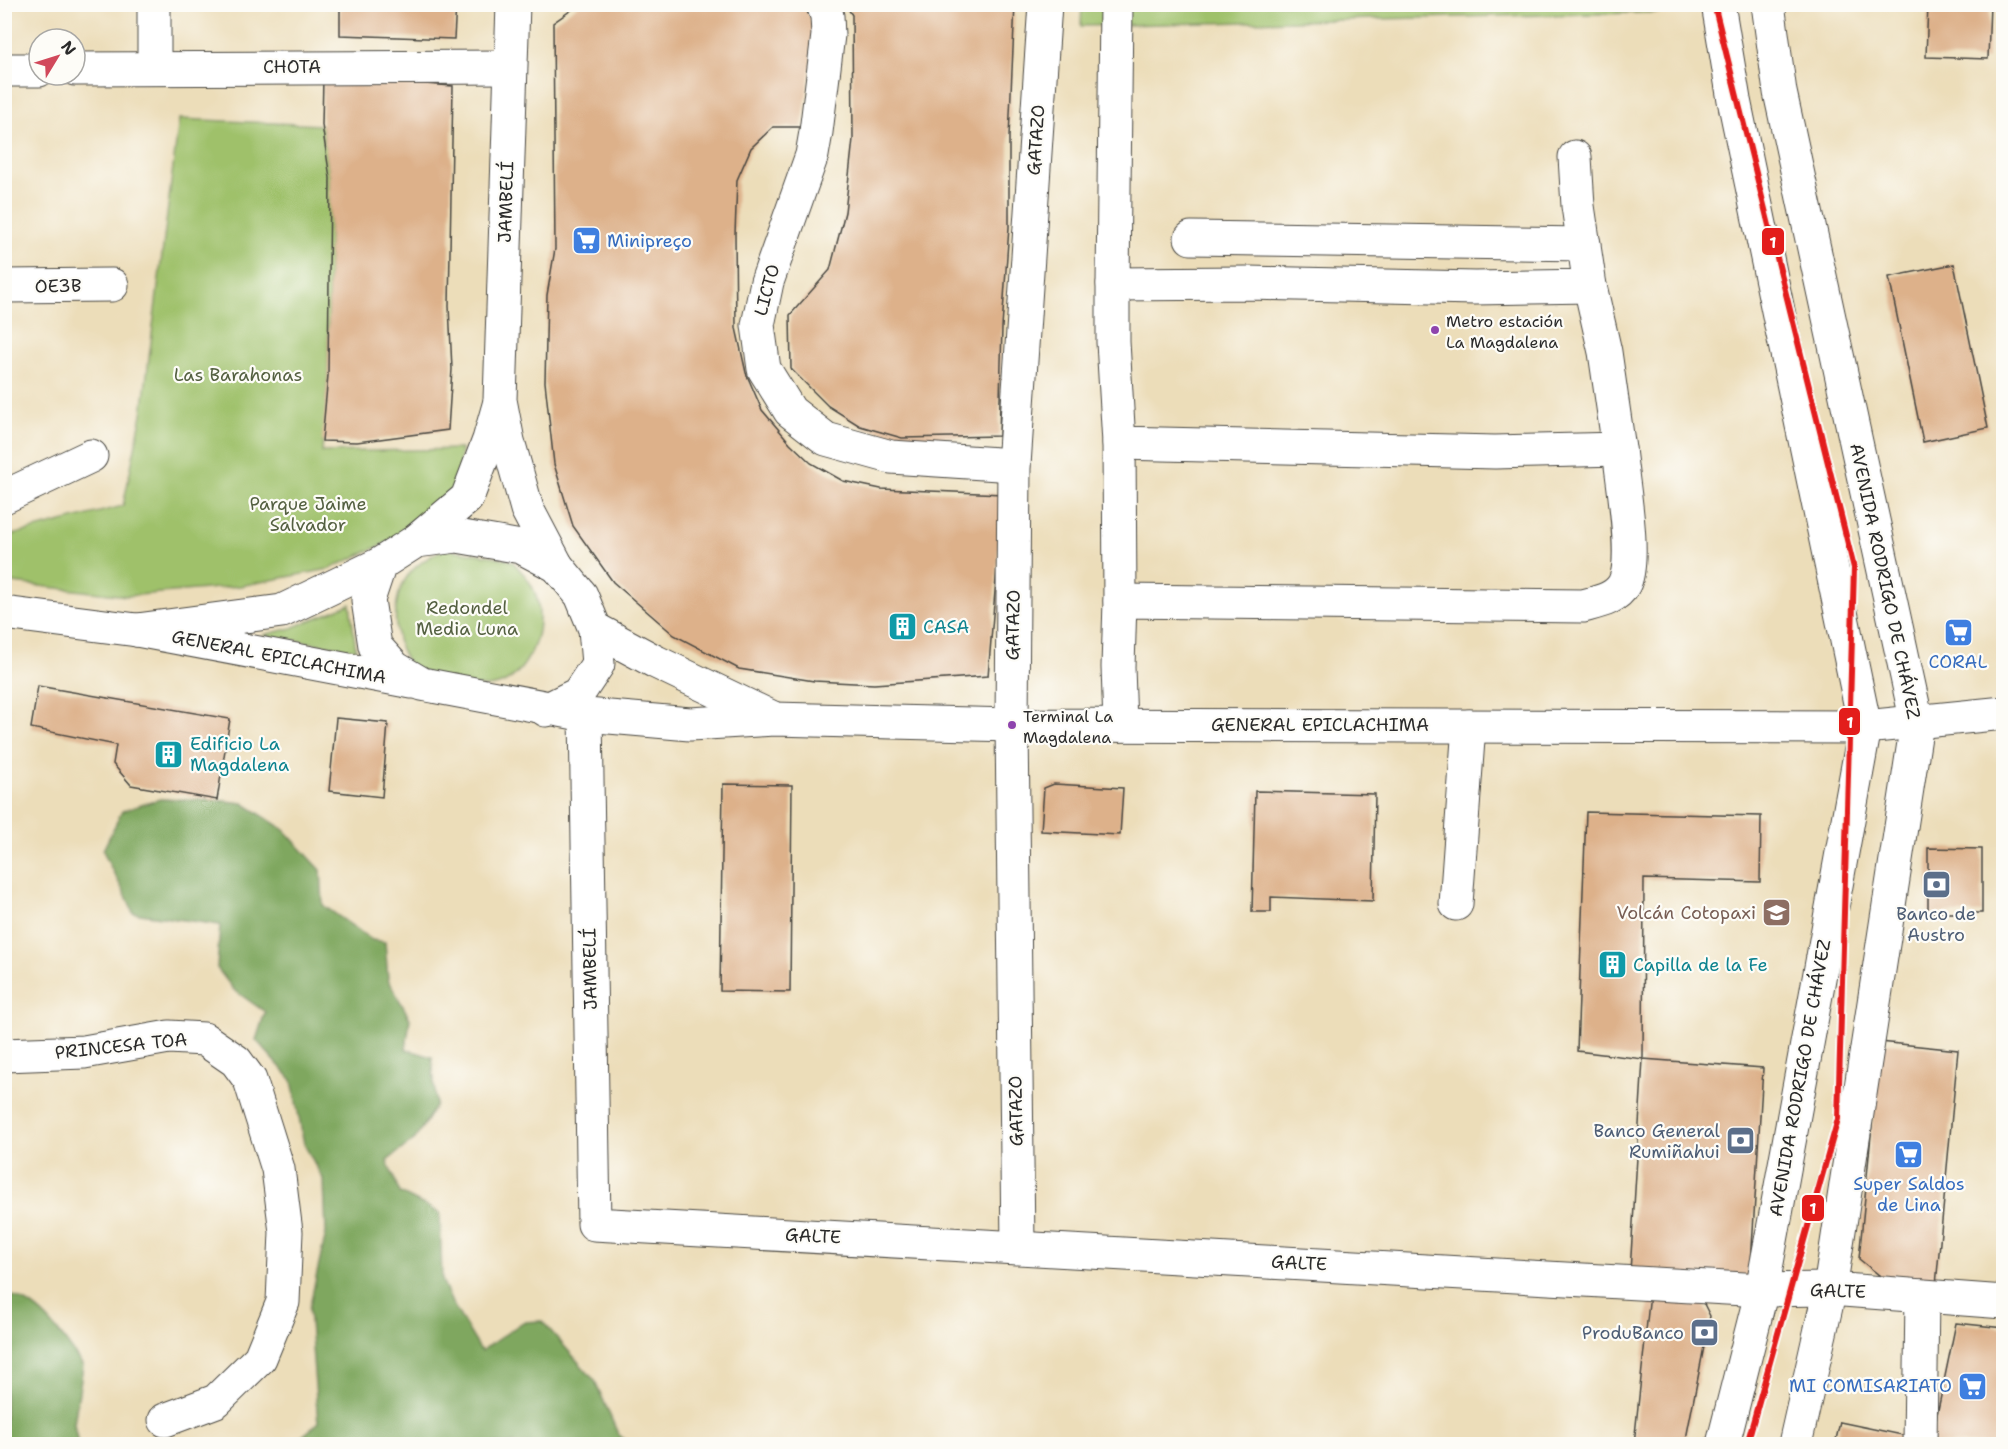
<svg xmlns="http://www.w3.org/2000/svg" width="2008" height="1449" viewBox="0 0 2008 1449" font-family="'Shantell Sans',sans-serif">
  <rect width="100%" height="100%" fill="#fdfcf7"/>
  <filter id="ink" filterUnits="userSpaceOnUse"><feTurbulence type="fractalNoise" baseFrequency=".0167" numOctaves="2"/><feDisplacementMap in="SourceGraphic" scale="12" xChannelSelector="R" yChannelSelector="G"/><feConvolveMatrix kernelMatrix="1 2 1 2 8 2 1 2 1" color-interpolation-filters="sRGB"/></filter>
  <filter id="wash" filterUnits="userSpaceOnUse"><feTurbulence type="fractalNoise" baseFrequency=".008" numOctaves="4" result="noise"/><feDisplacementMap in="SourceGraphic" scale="24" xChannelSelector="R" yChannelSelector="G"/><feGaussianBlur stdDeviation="1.35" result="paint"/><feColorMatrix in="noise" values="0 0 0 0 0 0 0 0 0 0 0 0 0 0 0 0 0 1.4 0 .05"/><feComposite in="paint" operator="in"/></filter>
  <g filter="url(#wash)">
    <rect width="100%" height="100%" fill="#ecddb9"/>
    <!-- green -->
    <g fill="#9fc16a" stroke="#65764a" stroke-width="1.5">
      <polygon points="1082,4 1674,4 1675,12 1081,26"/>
      <polygon points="179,119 322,125 330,179 328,375 322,452 461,449 458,488 404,535 329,569 240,586 127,596 5,582 4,537 123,506 142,414"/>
      <path d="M444,549C460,552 499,555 511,561C515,563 518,568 521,571C545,596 544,635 525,663C502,697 477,687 444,679C437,677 424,676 418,672C392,655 390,603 405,580C414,565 429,557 444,549Z"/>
      <polygon points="350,604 356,650 263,635 292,628"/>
    </g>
    <!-- forest -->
    <g fill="#7fa75e" stroke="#556944" stroke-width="1.5">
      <path d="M160,799L217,800L243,803L283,829L321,870L323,905L372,940L385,942L388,979L410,1019L406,1049L432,1057L436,1105L415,1139L387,1161L400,1193L440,1213L442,1280L452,1303L481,1351L523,1322L542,1321L595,1381L618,1434L630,1444H293L318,1423L309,1309L326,1233L324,1181L304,1144L292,1080L256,1040L265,1012L234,990L217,968L220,925L133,913C126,890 111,873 103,850L122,811Z"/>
      <path d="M5,1294C41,1301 63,1337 83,1366L74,1424L78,1444H5Z"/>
    </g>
    <g id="blocks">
      <!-- building -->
      <g fill="#ddb18a">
        <polygon points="340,4 456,4 454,39 340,35"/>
        <polygon points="580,4 803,4 816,29 802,127 773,127 751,148 737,180 735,234 736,328 746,373 762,410 790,443 811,463 843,481 881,489 1003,494 988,676 874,684 814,681 739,669 674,635 613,582 573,526 554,464 545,382 547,295 555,249 553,23"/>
        <polygon points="845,4 1015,4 1009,137 1009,227 1002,327 999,436 902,438 860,426 828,406 791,369 790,315 830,270 845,212 853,139 852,15"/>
        <polygon points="1928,4 1990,4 1988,59 1926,57"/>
        <polygon points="323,77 453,86 449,306 452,369 448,430 357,442 322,441 328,375 330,178 322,125"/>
        <polygon points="1954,264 1988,428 1923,442 1889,277"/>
        <polygon points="38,686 230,719 217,800 131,785 113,764 116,745 31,728"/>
        <polygon points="336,718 388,723 382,797 329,791"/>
        <polygon points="723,784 792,785 790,992 720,991"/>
        <polygon points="1054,784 1123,788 1120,835 1041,831 1044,788"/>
        <polygon points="1255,791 1375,794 1373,901 1271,897 1271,912 1252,912"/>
        <polygon points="1586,812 1761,816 1760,882 1644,879 1643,1059 1577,1051"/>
        <polygon points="1928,848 1982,849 1982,913 1928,913"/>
        <polygon points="1880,1042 1958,1050 1936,1285 1884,1279 1859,1259"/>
        <polygon points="1643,1059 1763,1068 1750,1280 1630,1272"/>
        <polygon points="1650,1293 1693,1298 1704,1304 1710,1316 1685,1444 1634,1444"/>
        <polygon points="1956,1323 2004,1328 2004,1444 1931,1444"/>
        <polygon points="1840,1422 1912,1437 1910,1444 1835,1444"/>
      </g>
    </g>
  </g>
  <g filter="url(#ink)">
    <use href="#blocks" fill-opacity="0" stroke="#484640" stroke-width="1.5"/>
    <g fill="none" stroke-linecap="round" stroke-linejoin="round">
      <defs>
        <g id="minor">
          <polyline points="154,4 154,68"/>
          <polyline points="513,4 500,400 508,441 527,509 557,566"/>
          <polyline points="823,4 827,16 828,35 816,132 812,155 767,282 758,325 764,369 790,411 826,439 891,457 1014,465"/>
          <polyline points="1116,4 1113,284 1249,283 1475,288 1590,286 1578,206 1575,157"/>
          <polyline points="75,69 509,67"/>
          <polyline points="4,70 39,70"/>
          <polyline points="1191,238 1584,244"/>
          <polyline points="1113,284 1113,342 1119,443 1495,452 1619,449 1605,352 1590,286"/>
          <polyline points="4,286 112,285"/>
          <polyline points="1119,443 1120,601"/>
          <polyline points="4,497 91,456"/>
          <polyline points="416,541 467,498 489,440 499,405"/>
          <polyline points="380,564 368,600 375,646 395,668 422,684 586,715 690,724 774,719 1012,725 1865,727 2004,713"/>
          <polyline points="4,613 137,630 412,682"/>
          <polyline points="595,629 656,662 773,718"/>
          <polyline points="137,630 282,611 380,564 416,541 457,536 521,547 557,566 581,595 595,629 598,664 578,694 546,710"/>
          <polyline points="586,715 594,1224 1762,1290 1830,1289 2004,1302"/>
          <path d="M1120,725L1118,667L1120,601L1583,606C1598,602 1616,599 1624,584C1637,560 1622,480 1619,449"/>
          <polyline points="1456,904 1469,726"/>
          <polyline points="4,1055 84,1052 169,1037 204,1039 236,1061 250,1080 278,1169 286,1232 283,1302 260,1358 216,1401 165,1420"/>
          <polyline points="1018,1247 1012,725 1014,465 1045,4"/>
          <polyline points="1920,1444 1922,1296"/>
        </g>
        <g id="major">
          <polyline points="1718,4 1734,100 1865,727 1762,1290 1723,1444"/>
          <polyline points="1768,4 1780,92 1917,723 1830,1289 1795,1444"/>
        </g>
      </defs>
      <!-- minor casing -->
      <use href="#minor" stroke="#484640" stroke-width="35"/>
      <!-- major casing -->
      <use href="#major" stroke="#484640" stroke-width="35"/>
      <!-- minor -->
      <use href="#minor" stroke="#fff" stroke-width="33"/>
      <!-- major -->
      <use href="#major" stroke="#fff" stroke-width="33"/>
      <defs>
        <polyline id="metro-1" points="1714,4 1854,568 1838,1119 1747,1444"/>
      </defs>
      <!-- metro-1 casing -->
      <use href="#metro-1" stroke="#fdfcf7" stroke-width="10"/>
      <!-- metro-1 -->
      <use href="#metro-1" stroke="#e31d1b" stroke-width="6"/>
    </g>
  </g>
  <!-- icons -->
  <defs>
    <symbol id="supermarket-square" viewBox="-11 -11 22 22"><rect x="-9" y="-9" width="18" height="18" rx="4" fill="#3f7fe0" stroke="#fdfcf7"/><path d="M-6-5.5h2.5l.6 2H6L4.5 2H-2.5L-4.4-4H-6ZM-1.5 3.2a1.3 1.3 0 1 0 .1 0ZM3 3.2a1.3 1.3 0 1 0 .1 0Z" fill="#fff"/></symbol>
    <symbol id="building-square" viewBox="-11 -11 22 22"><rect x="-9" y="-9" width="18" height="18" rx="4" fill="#0f9aa8" stroke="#fdfcf7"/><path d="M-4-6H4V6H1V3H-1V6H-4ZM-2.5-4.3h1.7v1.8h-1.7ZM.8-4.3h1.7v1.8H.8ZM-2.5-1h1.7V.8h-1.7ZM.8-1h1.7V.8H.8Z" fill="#fff"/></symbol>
    <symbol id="bank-square" viewBox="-11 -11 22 22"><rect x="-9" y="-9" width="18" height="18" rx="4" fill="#5c6f8a" stroke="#fdfcf7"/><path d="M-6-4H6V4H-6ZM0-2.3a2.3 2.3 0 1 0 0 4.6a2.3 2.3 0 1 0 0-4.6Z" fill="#fff"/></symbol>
    <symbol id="school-square" viewBox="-11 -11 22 22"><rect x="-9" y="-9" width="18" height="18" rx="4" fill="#8d6e63" stroke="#fdfcf7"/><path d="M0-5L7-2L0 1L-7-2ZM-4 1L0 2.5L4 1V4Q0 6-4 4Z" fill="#fff"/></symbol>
  </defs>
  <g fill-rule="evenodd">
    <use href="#supermarket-square" x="570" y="224" width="33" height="33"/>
    <use href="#building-square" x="886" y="610" width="33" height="33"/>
    <use href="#supermarket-square" x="1942" y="616" width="33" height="33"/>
    <use href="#building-square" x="152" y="738" width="33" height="33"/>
    <use href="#bank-square" x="1920" y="868" width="33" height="33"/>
    <use href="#school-square" x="1760" y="896" width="33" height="33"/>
    <use href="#building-square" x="1596" y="948" width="33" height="33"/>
    <use href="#bank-square" x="1724" y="1124" width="33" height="33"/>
    <use href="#supermarket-square" x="1892" y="1138" width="33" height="33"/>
    <use href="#bank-square" x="1688" y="1316" width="33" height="33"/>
    <use href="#supermarket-square" x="1956" y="1370" width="33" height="33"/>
  </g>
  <!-- markers -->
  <g fill="#8e44ad" stroke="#fdfcf7" stroke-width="2">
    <circle cx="1435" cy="330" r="5"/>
    <circle cx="1012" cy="725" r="5"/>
  </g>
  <g text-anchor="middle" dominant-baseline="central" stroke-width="4.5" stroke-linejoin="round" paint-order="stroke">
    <!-- bus labels -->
    <g font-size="16" fill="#2b2b2b" stroke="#fdfcf7" text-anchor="start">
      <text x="1446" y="321">Metro estación<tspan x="1446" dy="21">La Magdalena</tspan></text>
      <text x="1023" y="716">Terminal La<tspan x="1023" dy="21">Magdalena</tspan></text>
    </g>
    <!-- street labels -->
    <g font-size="18" fill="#2b2b2b" stroke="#fdfcf7">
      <text x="292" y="67">CHOTA</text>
      <text transform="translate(1036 140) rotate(-86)">GATAZO</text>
      <text transform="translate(506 202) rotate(-88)">JAMBELÍ</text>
      <text transform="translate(58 286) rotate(-1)">OE3B</text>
      <text transform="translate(767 290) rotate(-75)">LICTO</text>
      <text transform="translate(1885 581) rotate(78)">AVENIDA RODRIGO DE CHÁVEZ</text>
      <text transform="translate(1013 625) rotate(-89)">GATAZO</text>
      <text transform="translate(279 657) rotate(11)">GENERAL EPICLACHIMA</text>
      <text x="1320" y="725">GENERAL EPICLACHIMA</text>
      <text transform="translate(590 969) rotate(-91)">JAMBELÍ</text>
      <text transform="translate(121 1046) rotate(-6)">PRINCESA TOA</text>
      <text transform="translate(1800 1078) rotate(-80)">AVENIDA RODRIGO DE CHÁVEZ</text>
      <text transform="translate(1016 1111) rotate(-91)">GATAZO</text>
      <text transform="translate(813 1236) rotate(3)">GALTE</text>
      <text transform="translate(1299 1263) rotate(3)">GALTE</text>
      <text transform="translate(1838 1291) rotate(2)">GALTE</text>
    </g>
    <!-- shop labels -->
    <g font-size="18" fill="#366cbe" stroke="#fdfcf7">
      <text x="607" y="241" text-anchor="start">Minipreço</text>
      <text x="1958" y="662">CORAL</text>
      <text x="1909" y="1184">Super Saldos<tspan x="1909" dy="21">de Lina</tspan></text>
      <text x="1952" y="1386" text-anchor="end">MI COMISARIATO</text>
    </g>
    <!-- park labels -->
    <g font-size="18" fill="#546041" stroke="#fdfcf7">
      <text x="238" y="375">Las Barahonas</text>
      <text x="308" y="504">Parque Jaime<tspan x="308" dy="21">Salvador</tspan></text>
      <text x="467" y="608">Redondel<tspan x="467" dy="21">Media Luna</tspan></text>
    </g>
    <!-- culture labels -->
    <g font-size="18" fill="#0d838f" stroke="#fdfcf7" text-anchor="start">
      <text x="923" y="627">CASA</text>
      <text x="190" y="744">Edificio La<tspan x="190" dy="21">Magdalena</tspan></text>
      <text x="1633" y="965">Capilla de la Fe</text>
    </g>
    <!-- education labels -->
    <g font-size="18" fill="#785e54" stroke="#fdfcf7" text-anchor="end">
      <text x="1756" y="913">Volcán Cotopaxi</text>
    </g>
    <!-- service labels -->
    <g font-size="18" fill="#4e5e75" stroke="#fdfcf7" text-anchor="end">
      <text x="1936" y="914" text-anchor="middle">Banco de<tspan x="1936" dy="21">Austro</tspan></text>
      <text x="1720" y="1131">Banco General<tspan x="1720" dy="21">Rumiñahui</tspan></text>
      <text x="1684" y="1333">ProduBanco</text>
    </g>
  </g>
  <g stroke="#fdfcf7" stroke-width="2">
    <rect x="1761" y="227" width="24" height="29" rx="6" fill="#e31d1b"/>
    <rect x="1838" y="707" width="23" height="29" rx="6" fill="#e31d1b"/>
    <rect x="1801" y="1194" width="24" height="28" rx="6" fill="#e31d1b"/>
  </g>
  <g font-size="16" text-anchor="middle" font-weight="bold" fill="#fff">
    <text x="1773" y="248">1</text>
    <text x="1850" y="728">1</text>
    <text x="1813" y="1214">1</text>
  </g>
  <!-- margin -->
  <rect width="2008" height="1449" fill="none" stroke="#fdfcf7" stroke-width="24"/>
  <!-- north arrow -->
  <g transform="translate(57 57) rotate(52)"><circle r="28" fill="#fdfcf7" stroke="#a9a8a5" stroke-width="1.5"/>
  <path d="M0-4.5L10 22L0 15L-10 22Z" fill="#d1495b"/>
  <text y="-9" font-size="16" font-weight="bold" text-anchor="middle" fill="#2b2b2b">N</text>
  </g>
</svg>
